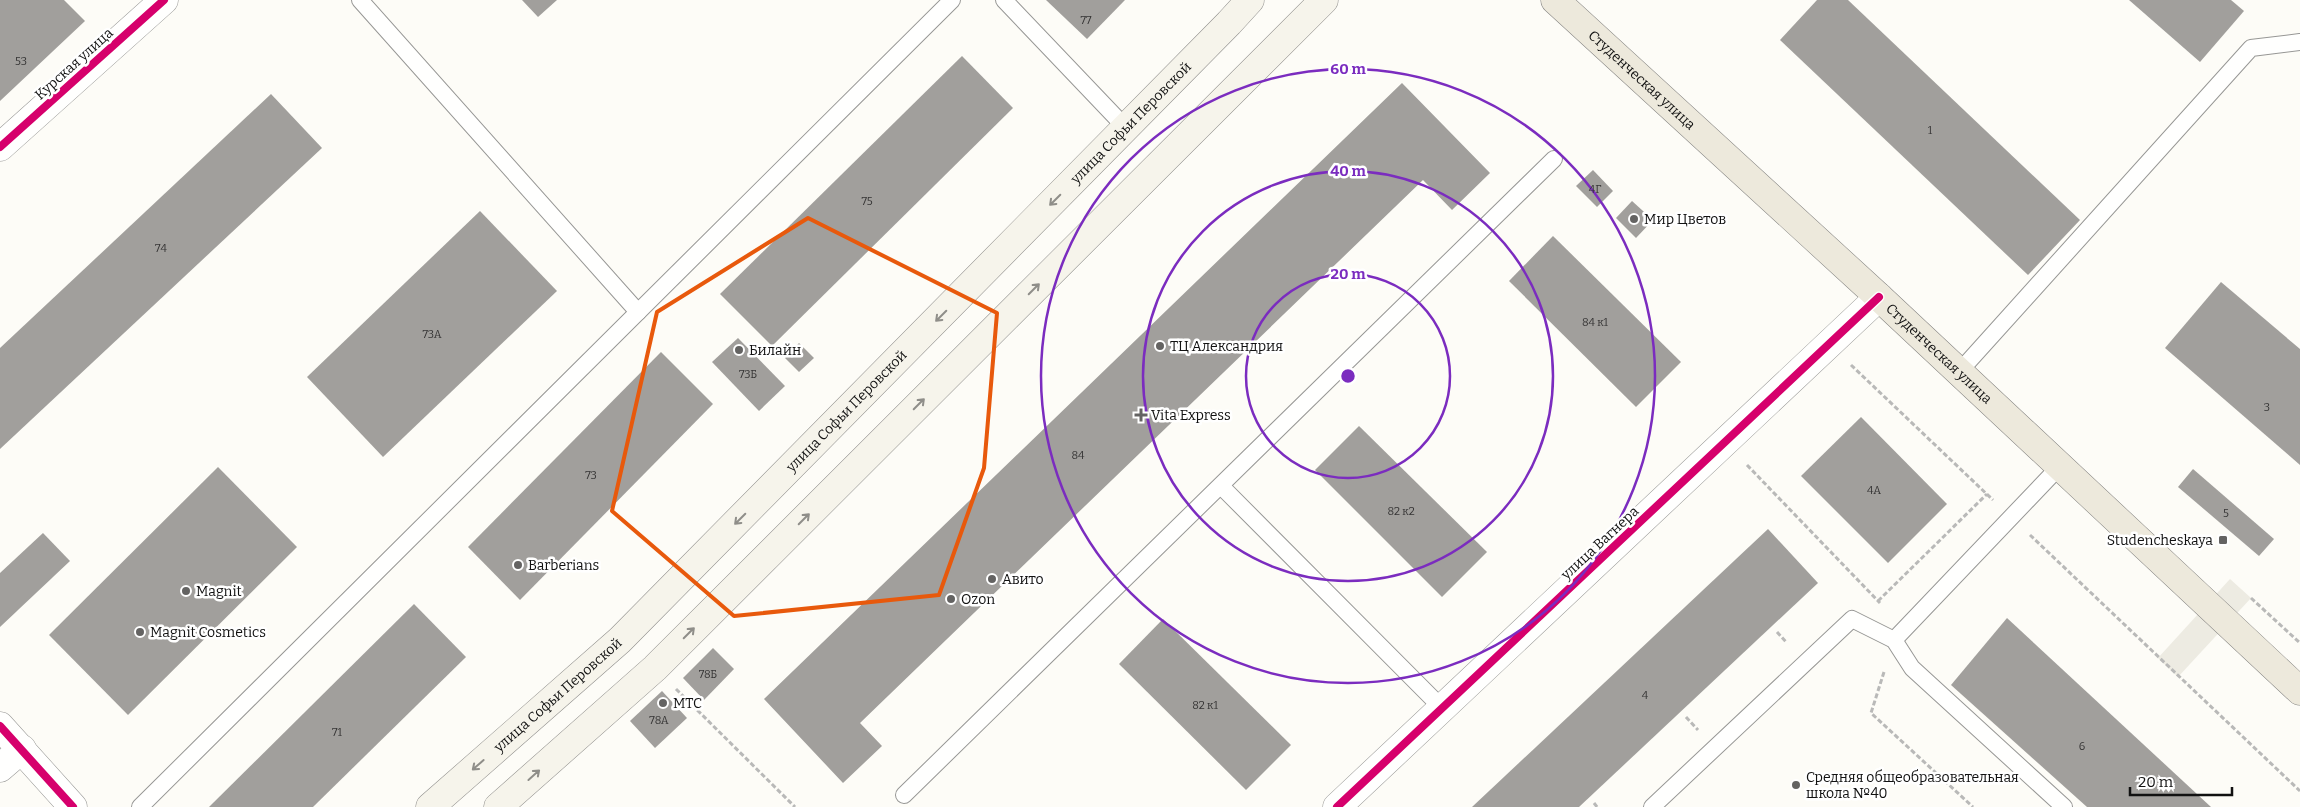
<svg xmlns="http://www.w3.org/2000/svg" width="2300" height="807" viewBox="0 0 2300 807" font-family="Bitter,serif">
  <rect width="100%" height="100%" fill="#fdfcf7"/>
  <!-- plaza -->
  <polygon fill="#edebe2" points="2230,579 2251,598 2178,677 2158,658"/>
  <!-- building -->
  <g fill="#a19f9c">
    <polygon points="0,0 64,0 85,21 0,101"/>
    <polygon points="522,0 557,0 538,17"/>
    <polygon points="1046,0 1125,0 1087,39"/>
    <polygon points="1817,0 1848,0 2080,220 2028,275 1780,40"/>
    <polygon points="2129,0 2231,0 2244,11 2200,62"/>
    <polygon points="962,56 1013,108 772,346 720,294"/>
    <polygon points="1402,83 1490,173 1452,210 1423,180 860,723 882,746 843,783 764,699"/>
    <polygon points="271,94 322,148 0,449 0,348"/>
    <polygon points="1593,170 1613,191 1597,207 1576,186"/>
    <polygon points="1632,201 1653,220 1636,238 1616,218"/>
    <polygon points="480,211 557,291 383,457 307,377"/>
    <polygon points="1553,236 1681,362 1636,407 1509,281"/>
    <polygon points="2221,282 2300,349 2300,465 2165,348"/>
    <polygon points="738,338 785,386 759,411 712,362"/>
    <polygon points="799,343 814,358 799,372 785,358"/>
    <polygon points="661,352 713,404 520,600 468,547"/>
    <polygon points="1861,417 1947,504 1888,563 1801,476"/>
    <polygon points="1359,426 1487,552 1442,597 1315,470"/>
    <polygon points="218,467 297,547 128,715 49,635"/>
    <polygon points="2193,469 2274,539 2259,556 2178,487"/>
    <polygon points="1768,529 1818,583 1579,807 1472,807"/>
    <polygon points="43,533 70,561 0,627 0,573"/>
    <polygon points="414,604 466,657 313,807 209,807"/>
    <polygon points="2007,618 2211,807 2087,807 1951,685"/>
    <polygon points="1163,619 1291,745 1246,790 1119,664"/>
    <polygon points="713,648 734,669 704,700 683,678"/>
    <polygon points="662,691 687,718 655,748 630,721"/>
  </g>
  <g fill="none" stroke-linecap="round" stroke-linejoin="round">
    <defs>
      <g id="service">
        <polyline points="360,0 638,312"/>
        <polyline points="1004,0 1126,128"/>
        <polyline points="1959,372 2251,48 2300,42"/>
        <polyline points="1221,486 1442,708"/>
        <polyline points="1894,640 2060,466"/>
        <polyline points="904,795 1554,159"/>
        <polyline points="140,807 952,0"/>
        <polyline points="1652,807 1852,619 1894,640 1912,668 2064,807"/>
      </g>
      <g id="minor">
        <polyline points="0,147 164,0"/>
        <polyline points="0,726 73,807"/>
        <polyline points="0,768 22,749"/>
        <polyline points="1337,807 1879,297"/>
      </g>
      <g id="secondary">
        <path id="s1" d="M430,807L620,640L1229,23L1250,0"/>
        <polyline points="498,807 655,668 1324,0"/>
      </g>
      <g id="primary">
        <path id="s2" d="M1555,0L1879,297L2300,691"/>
      </g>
    </defs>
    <!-- service casing -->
    <use href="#service" stroke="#979795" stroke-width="18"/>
    <!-- minor casing -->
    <use href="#minor" stroke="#979795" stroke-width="29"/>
    <!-- secondary casing -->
    <use href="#secondary" stroke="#8e8d8b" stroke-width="29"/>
    <!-- primary casing -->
    <use href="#primary" stroke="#858482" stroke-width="29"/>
    <!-- path -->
    <g stroke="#b9b9b8" stroke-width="3" stroke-dasharray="5 2.5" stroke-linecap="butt">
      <polyline points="1851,365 1993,500"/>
      <polyline points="1747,465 1880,603"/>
      <polyline points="2030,535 2300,791"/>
      <polyline points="2251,598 2300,643"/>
      <polyline points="1878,601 1987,494"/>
      <polyline points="1777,632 1787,643"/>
      <polyline points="1884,672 1871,713 1973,807"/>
      <polyline points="676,689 795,807"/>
      <polyline points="1686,717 1698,730"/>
      <polyline points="1594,803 1597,807"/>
    </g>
    <!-- service -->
    <use href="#service" stroke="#fffffe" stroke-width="16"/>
    <!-- minor -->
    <use href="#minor" stroke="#fffffe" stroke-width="28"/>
    <!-- secondary -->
    <use href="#secondary" stroke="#f6f4eb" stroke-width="28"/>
    <!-- primary -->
    <use href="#primary" stroke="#ede9dc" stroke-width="28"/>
    <defs>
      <g id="cycleway">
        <polyline points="0,147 164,0"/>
        <polyline points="0,726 73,807"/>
        <polyline points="1337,807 1879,297"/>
      </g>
    </defs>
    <!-- cycleway casing -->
    <use href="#cycleway" stroke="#fff" stroke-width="11"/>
    <!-- cycleway -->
    <use href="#cycleway" stroke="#d6006c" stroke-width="8"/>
  </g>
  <!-- one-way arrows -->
  <defs><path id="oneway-shaft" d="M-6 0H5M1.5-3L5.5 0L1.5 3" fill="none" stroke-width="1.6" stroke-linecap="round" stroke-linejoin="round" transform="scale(1.25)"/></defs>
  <g stroke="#8f8e89">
    <use href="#oneway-shaft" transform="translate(1055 200) rotate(135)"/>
    <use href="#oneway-shaft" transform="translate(1034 289) rotate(-45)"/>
    <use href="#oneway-shaft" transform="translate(941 316) rotate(135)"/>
    <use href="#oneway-shaft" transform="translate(919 404) rotate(-45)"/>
    <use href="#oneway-shaft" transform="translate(740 519) rotate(135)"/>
    <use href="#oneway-shaft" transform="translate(804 519) rotate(-45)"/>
    <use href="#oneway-shaft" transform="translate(689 633) rotate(-45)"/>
    <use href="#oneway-shaft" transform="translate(478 765) rotate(139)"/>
    <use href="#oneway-shaft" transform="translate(534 775) rotate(-42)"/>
  </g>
  <!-- marked area -->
  <path fill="none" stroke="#e8590c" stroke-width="4" stroke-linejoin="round" d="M808,218L997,313L984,468L939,595L734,616L612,511L657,312Z"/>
  <!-- distance rings -->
  <g fill="none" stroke="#7b2cbf" stroke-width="2.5">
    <circle cx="1348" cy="376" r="102"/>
    <circle cx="1348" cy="376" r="205"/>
    <circle cx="1348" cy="376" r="307"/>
  </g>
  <!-- markers -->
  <g fill="#646362" stroke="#fff" stroke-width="2">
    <circle cx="1634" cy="219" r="5"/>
    <circle cx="1160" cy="346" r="5"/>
    <circle cx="739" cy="350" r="5"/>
    <path d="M1138.5 407.5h5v5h5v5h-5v5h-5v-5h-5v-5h5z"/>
    <rect x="2218" y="535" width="10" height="10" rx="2.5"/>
    <circle cx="518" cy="565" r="5"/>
    <circle cx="992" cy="579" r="5"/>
    <circle cx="186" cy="591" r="5"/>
    <circle cx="951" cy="599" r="5"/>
    <circle cx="140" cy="632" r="5"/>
    <circle cx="663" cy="703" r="5"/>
    <circle cx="1796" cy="785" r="5"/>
  </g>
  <g text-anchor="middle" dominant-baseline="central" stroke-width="5" stroke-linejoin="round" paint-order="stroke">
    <!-- number labels -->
    <g font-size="11" fill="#353434">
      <text x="1086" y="20">77</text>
      <text x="21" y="61">53</text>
      <text x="1930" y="130">1</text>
      <text x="1595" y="189">4Г</text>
      <text x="867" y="201">75</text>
      <text x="161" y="248">74</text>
      <text x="1595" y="322">84 к1</text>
      <text x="432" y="334">73А</text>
      <text x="748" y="374">73Б</text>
      <text x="2267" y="407">3</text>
      <text x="1078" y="455">84</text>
      <text x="591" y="475">73</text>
      <text x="1874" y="490">4А</text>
      <text x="1401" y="511">82 к2</text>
      <text x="2226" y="513">5</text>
      <text x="708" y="674">78Б</text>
      <text x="1645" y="695">4</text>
      <text x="1205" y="705">82 к1</text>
      <text x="659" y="720">78А</text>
      <text x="337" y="732">71</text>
      <text x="2082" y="746">6</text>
    </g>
    <!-- street labels -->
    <g font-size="14" fill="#111" stroke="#fff">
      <text transform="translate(74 64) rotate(-42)">Курская улица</text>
      <text stroke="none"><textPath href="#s2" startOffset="118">Студенческая улица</textPath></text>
      <text stroke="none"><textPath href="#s1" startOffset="980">улица Софьи Перовской</textPath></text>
      <text stroke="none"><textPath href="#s2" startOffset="522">Студенческая улица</textPath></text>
      <text stroke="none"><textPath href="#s1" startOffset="575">улица Софьи Перовской</textPath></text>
      <text transform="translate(1600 543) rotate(-43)">улица Вагнера</text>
      <text stroke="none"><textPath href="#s1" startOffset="170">улица Софьи Перовской</textPath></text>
    </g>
    <!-- poi labels -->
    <g font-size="14" fill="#111" stroke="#fff" text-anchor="start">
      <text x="1644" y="219">Мир Цветов</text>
      <text x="1170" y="346">ТЦ Александрия</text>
      <text x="749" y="350">Билайн</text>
      <text x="1151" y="415">Vita Express</text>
      <text x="2213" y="540" text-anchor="end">Studencheskaya</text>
      <text x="528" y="565">Barberians</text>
      <text x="1002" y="579">Авито</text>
      <text x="196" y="591">Magnit</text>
      <text x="961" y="599">Ozon</text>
      <text x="150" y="632">Magnit Cosmetics</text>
      <text x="673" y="703">МТС</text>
      <text x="1806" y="777">Средняя общеобразовательная<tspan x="1806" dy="16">школа №40</tspan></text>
    </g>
  </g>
  <circle cx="1348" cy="376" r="8" fill="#7b2cbf" stroke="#fff" stroke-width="2.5"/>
  <g font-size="15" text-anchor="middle" font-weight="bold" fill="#7b2cbf" stroke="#fff" stroke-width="5" stroke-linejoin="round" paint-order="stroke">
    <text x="1348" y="74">60 m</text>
    <text x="1348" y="176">40 m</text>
    <text x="1348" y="279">20 m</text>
  </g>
  <!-- scale -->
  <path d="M2130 787v8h102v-8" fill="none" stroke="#111111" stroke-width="2.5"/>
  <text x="2138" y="787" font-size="15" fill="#111111" stroke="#ffffff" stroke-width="4" paint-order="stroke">20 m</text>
</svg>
